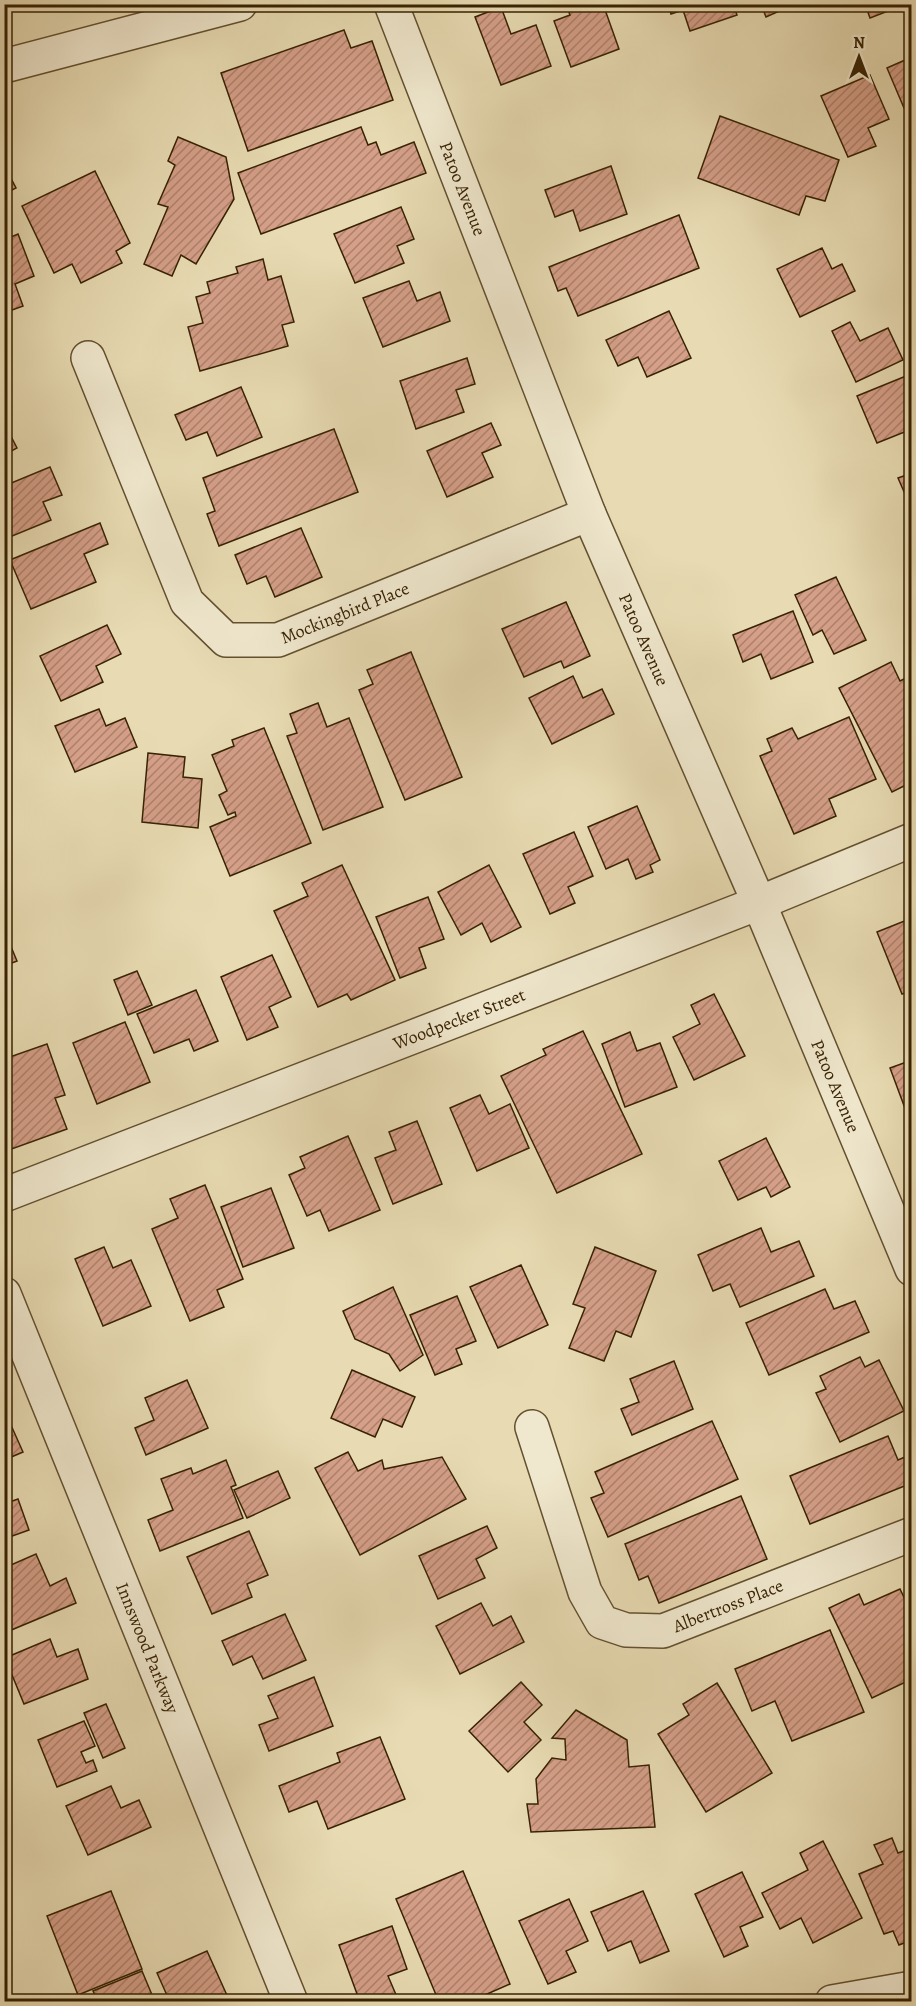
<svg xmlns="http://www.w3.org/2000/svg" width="916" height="2006" viewBox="0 0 916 2006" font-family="Alegreya,serif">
  <defs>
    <pattern id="building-hatch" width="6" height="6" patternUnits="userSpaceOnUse" patternTransform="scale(1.5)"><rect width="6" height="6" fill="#d59f88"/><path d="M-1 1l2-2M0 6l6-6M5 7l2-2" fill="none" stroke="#ae816d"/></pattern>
  </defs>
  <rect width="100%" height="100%" fill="#e8dbb3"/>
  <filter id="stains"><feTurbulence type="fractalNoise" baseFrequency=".00333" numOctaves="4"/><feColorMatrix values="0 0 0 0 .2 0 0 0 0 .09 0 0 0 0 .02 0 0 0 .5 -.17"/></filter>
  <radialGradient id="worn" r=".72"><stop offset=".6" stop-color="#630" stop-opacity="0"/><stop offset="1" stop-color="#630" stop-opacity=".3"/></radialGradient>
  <!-- building -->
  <g fill="url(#building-hatch)" stroke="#372203" stroke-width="1.5">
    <polygon points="566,4 603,4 619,49 571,67 554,21 570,15"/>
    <polygon points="668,4 733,4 737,15 690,31 683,10 671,14"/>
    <polygon points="761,4 795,4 766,17"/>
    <polygon points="865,4 906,4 870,18"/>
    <polygon points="501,7 511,34 536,25 551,66 501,85 475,17"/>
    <polygon points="344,30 351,48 372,41 393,100 248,151 221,73"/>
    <polygon points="912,57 912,105 904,108 887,68"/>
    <polygon points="870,75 889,119 868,128 876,146 848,157 821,96"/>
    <polygon points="720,116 839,160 825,201 806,196 799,215 698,178"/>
    <polygon points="361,127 368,145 376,142 381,155 414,142 426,173 261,234 238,173"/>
    <polygon points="178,137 226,157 234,199 196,264 181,255 172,276 144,264 168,207 158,204 175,165 168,161"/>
    <polygon points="4,165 16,188 4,194"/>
    <polygon points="611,166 627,214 580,231 573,210 555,217 545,190"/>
    <polygon points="95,171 130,243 116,251 122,263 81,283 72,264 54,273 22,206"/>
    <polygon points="401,207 414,239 397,246 404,263 355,283 334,234"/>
    <polygon points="679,215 699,268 578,316 566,288 558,291 549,267"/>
    <polygon points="18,234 34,276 15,284 23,306 4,313 4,240"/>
    <polygon points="822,248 832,269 842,264 855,291 800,317 777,269"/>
    <polygon points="263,259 268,280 281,276 294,322 282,325 288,346 200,371 188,327 203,323 196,297 210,293 207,282 238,273 236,267"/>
    <polygon points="409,281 417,301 440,292 450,321 383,347 363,298"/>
    <polygon points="669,311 691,358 647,377 638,357 618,366 606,340"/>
    <polygon points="850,322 860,341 888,328 903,360 856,382 832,331"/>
    <polygon points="467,358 475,384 456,390 464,412 416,429 400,381"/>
    <polygon points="906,376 912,390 912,429 877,443 857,396"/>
    <polygon points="241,387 262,437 217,456 207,432 186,440 175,415"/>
    <polygon points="4,423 17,448 4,455"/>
    <polygon points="491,423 501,445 482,453 493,477 447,497 427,451"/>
    <polygon points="334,429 358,492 219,546 207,514 215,511 203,478"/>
    <polygon points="50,467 62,495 43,502 51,520 5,539 4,486"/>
    <polygon points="912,473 912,510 898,478"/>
    <polygon points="100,523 108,544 84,554 96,582 31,609 10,560"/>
    <polygon points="301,528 322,577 275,597 266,576 247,584 235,555"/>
    <polygon points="836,577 866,640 834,654 822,630 813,635 795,595"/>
    <polygon points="566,602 590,656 564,668 561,661 524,677 502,629"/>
    <polygon points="793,611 813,662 771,679 761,654 743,662 733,635"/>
    <polygon points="107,625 121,654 96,666 103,682 61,701 40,656"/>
    <polygon points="411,652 462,777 405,800 359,690 373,684 367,670"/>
    <polygon points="891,662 900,681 912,675 912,782 892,792 839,688"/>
    <polygon points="573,676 583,698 602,689 614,714 552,744 529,698"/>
    <polygon points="318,703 327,727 349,718 383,807 323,830 287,736 297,733 290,714"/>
    <polygon points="99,709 106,726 125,718 137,747 75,772 55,726"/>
    <polygon points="849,717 876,779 829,799 836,816 794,834 760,756 772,751 767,739 792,728 798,739"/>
    <polygon points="264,728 311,843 230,876 210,827 236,816 235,812 228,815 219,795 227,791 212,755 234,746 232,740"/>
    <polygon points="148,753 185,757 183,777 202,779 198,828 142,822"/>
    <polygon points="637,806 660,860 650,865 653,872 636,879 628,859 606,869 588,827"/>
    <polygon points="574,832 593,876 568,887 575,903 550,914 523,854"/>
    <polygon points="342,865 395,980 351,1000 347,994 318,1007 274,911 308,896 302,883"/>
    <polygon points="489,865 521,927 491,942 482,923 461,935 438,892"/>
    <polygon points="428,897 444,939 419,948 426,968 400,978 376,917"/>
    <polygon points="907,920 912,933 912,991 902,994 877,932"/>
    <polygon points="4,930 17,961 4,966"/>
    <polygon points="272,955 291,997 269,1007 278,1027 247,1040 221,977"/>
    <polygon points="137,971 152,1005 128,1015 114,980"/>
    <polygon points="196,990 218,1041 194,1051 189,1039 154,1053 137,1014"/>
    <polygon points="714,994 745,1056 694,1080 673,1037 700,1024 691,1005"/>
    <polygon points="125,1022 150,1082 97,1104 73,1043"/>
    <polygon points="583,1031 642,1154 557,1193 501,1076 546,1055 543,1049"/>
    <polygon points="630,1032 637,1051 660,1043 677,1087 625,1107 602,1044"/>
    <polygon points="47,1044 65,1095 55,1098 67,1129 6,1151 4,1059"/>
    <polygon points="912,1060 912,1118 909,1119 890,1068"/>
    <polygon points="480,1095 489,1114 510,1104 529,1148 477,1171 450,1108"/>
    <polygon points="417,1121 442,1184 393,1204 375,1158 396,1150 389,1132"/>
    <polygon points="348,1136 380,1210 329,1231 320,1210 307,1216 289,1175 305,1168 300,1157"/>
    <polygon points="766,1138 790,1187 771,1197 766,1187 738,1200 719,1161"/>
    <polygon points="205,1185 243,1279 217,1290 224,1307 190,1321 152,1229 178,1218 170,1199"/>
    <polygon points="271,1188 294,1248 243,1267 221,1207"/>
    <polygon points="761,1228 771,1252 799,1241 814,1276 740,1307 730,1284 713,1291 698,1255"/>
    <polygon points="104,1247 113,1268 131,1260 151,1306 103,1326 75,1259"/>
    <polygon points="595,1247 656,1271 631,1337 616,1331 604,1361 569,1348 585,1308 573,1304"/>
    <polygon points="521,1265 548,1325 498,1348 470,1287"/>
    <polygon points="393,1287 423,1355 400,1371 389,1354 355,1339 343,1311"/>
    <polygon points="825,1289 834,1309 855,1301 869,1332 769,1375 746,1323"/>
    <polygon points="457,1296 476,1341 456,1349 462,1364 435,1375 410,1315"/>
    <polygon points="860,1357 865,1367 879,1360 904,1411 840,1442 816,1393 826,1389 820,1376"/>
    <polygon points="674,1361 693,1409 632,1435 621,1409 639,1402 630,1379"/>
    <polygon points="352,1370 415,1397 402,1427 383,1419 375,1437 331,1418"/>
    <polygon points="187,1380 208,1428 146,1455 135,1428 154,1420 145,1398"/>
    <polygon points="6,1414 23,1452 4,1460 4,1415"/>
    <polygon points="712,1421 738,1479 608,1537 591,1498 604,1493 595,1472"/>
    <polygon points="888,1436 898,1460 912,1454 912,1483 810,1524 790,1476"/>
    <polygon points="348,1452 358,1471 382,1460 384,1469 442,1457 466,1499 360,1555 315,1468"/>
    <polygon points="226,1460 236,1485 231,1487 243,1518 160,1551 148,1520 173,1510 161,1479 191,1468 193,1474"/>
    <polygon points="278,1471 290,1498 247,1518 234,1490"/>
    <polygon points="741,1496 767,1559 659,1603 648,1576 639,1580 625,1544"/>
    <polygon points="18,1499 29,1530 4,1539 4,1504"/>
    <polygon points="487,1526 497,1548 476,1559 485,1578 438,1599 419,1556"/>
    <polygon points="249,1531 268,1575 247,1584 252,1597 212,1614 187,1557"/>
    <polygon points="36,1554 50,1586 66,1578 76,1603 4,1633 4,1568"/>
    <polygon points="900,1589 912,1614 912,1679 872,1698 829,1608 859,1594 864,1605"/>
    <polygon points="481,1603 493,1626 511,1616 524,1642 460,1674 436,1626"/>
    <polygon points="285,1614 306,1660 263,1679 252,1656 233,1665 222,1641"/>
    <polygon points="830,1630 864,1712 792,1741 775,1701 752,1711 735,1669"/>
    <polygon points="50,1639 57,1657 78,1649 88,1679 24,1704 5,1658"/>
    <polygon points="314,1677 333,1726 269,1751 259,1725 278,1718 268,1696"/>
    <polygon points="521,1682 542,1705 524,1722 541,1740 508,1772 469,1731"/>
    <polygon points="717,1683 772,1773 706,1812 658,1734 689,1715 683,1704"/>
    <polygon points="106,1704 125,1748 103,1758 84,1713"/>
    <polygon points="576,1710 627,1740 629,1767 649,1765 655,1827 531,1832 527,1804 538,1804 536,1779 552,1758 566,1760 565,1739 552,1738"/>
    <polygon points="84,1721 95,1746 81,1752 86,1763 93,1760 97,1771 57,1787 38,1740"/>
    <polygon points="380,1737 405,1799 328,1829 317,1801 289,1812 279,1786 340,1762 337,1753"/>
    <polygon points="111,1786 121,1808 139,1800 151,1827 88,1855 66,1806"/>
    <polygon points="892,1838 898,1853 912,1848 912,1940 899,1945 893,1931 884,1934 859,1874 883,1864 874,1845"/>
    <polygon points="823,1841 862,1918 813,1943 801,1918 780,1929 762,1893 808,1870 800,1853"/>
    <polygon points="463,1871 510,1984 469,2002 439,2002 396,1899"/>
    <polygon points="742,1872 763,1917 740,1927 748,1946 724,1957 695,1894"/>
    <polygon points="111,1891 142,1969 78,1995 47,1916"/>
    <polygon points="643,1891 669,1951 640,1963 631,1941 608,1951 591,1912"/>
    <polygon points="569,1899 588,1941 566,1951 576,1972 548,1984 519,1921"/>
    <polygon points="392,1926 407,1969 388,1976 397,1997 384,2002 360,2002 339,1945"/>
    <polygon points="207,1951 230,2002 170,2002 157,1973"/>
    <polygon points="142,1971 155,2002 98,2002 93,1991"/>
  </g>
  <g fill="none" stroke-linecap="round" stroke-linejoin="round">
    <defs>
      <g id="street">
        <path id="s1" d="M391,4L589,514L759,903L912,1269"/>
        <polyline points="4,66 240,4"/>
        <path id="s2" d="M88,358L187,602L226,640H278L589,514"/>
        <path id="s3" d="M4,1195L759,903L912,840"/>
        <path id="s4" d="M4,1294L291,2002"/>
        <path id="s5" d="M532,1427L585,1592L602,1622L626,1630L663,1631L912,1534"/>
        <polyline points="832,2002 912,1988"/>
      </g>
    </defs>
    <!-- street casing -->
    <use href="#street" stroke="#63502f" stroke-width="36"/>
    <!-- street -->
    <use href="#street" stroke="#f0e8ce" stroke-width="33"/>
  </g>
  <g text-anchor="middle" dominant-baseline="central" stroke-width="5" stroke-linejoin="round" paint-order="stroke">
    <!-- street labels -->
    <g font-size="18" fill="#372203" stroke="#f0e8ce">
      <text stroke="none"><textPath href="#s1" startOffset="198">Patoo Avenue</textPath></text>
      <text stroke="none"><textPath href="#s2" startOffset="442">Mockingbird Place</textPath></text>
      <text stroke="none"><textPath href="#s1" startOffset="684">Patoo Avenue</textPath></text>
      <text stroke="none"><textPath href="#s3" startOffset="488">Woodpecker Street</textPath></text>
      <text stroke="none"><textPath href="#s1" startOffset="1170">Patoo Avenue</textPath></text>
      <text stroke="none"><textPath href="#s5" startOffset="340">Albertross Place</textPath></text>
      <text stroke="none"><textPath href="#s4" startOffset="382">Innswood Parkway</textPath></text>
    </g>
  </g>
  <!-- margin -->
  <rect width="916" height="2006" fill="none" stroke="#e8dbb3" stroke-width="24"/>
  <rect x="6" y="6" width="904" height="1994" fill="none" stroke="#372203" stroke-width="3"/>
  <rect x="12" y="12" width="892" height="1982" fill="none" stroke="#372203" stroke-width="1.5"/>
  <!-- north arrow -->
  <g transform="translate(859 57)" stroke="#f0e8ce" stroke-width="4.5" paint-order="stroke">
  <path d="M0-4.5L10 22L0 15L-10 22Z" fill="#372203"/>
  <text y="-9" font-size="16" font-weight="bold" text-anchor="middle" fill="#372203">N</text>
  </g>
  <rect width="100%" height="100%" filter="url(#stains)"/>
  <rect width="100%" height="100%" fill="url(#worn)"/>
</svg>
